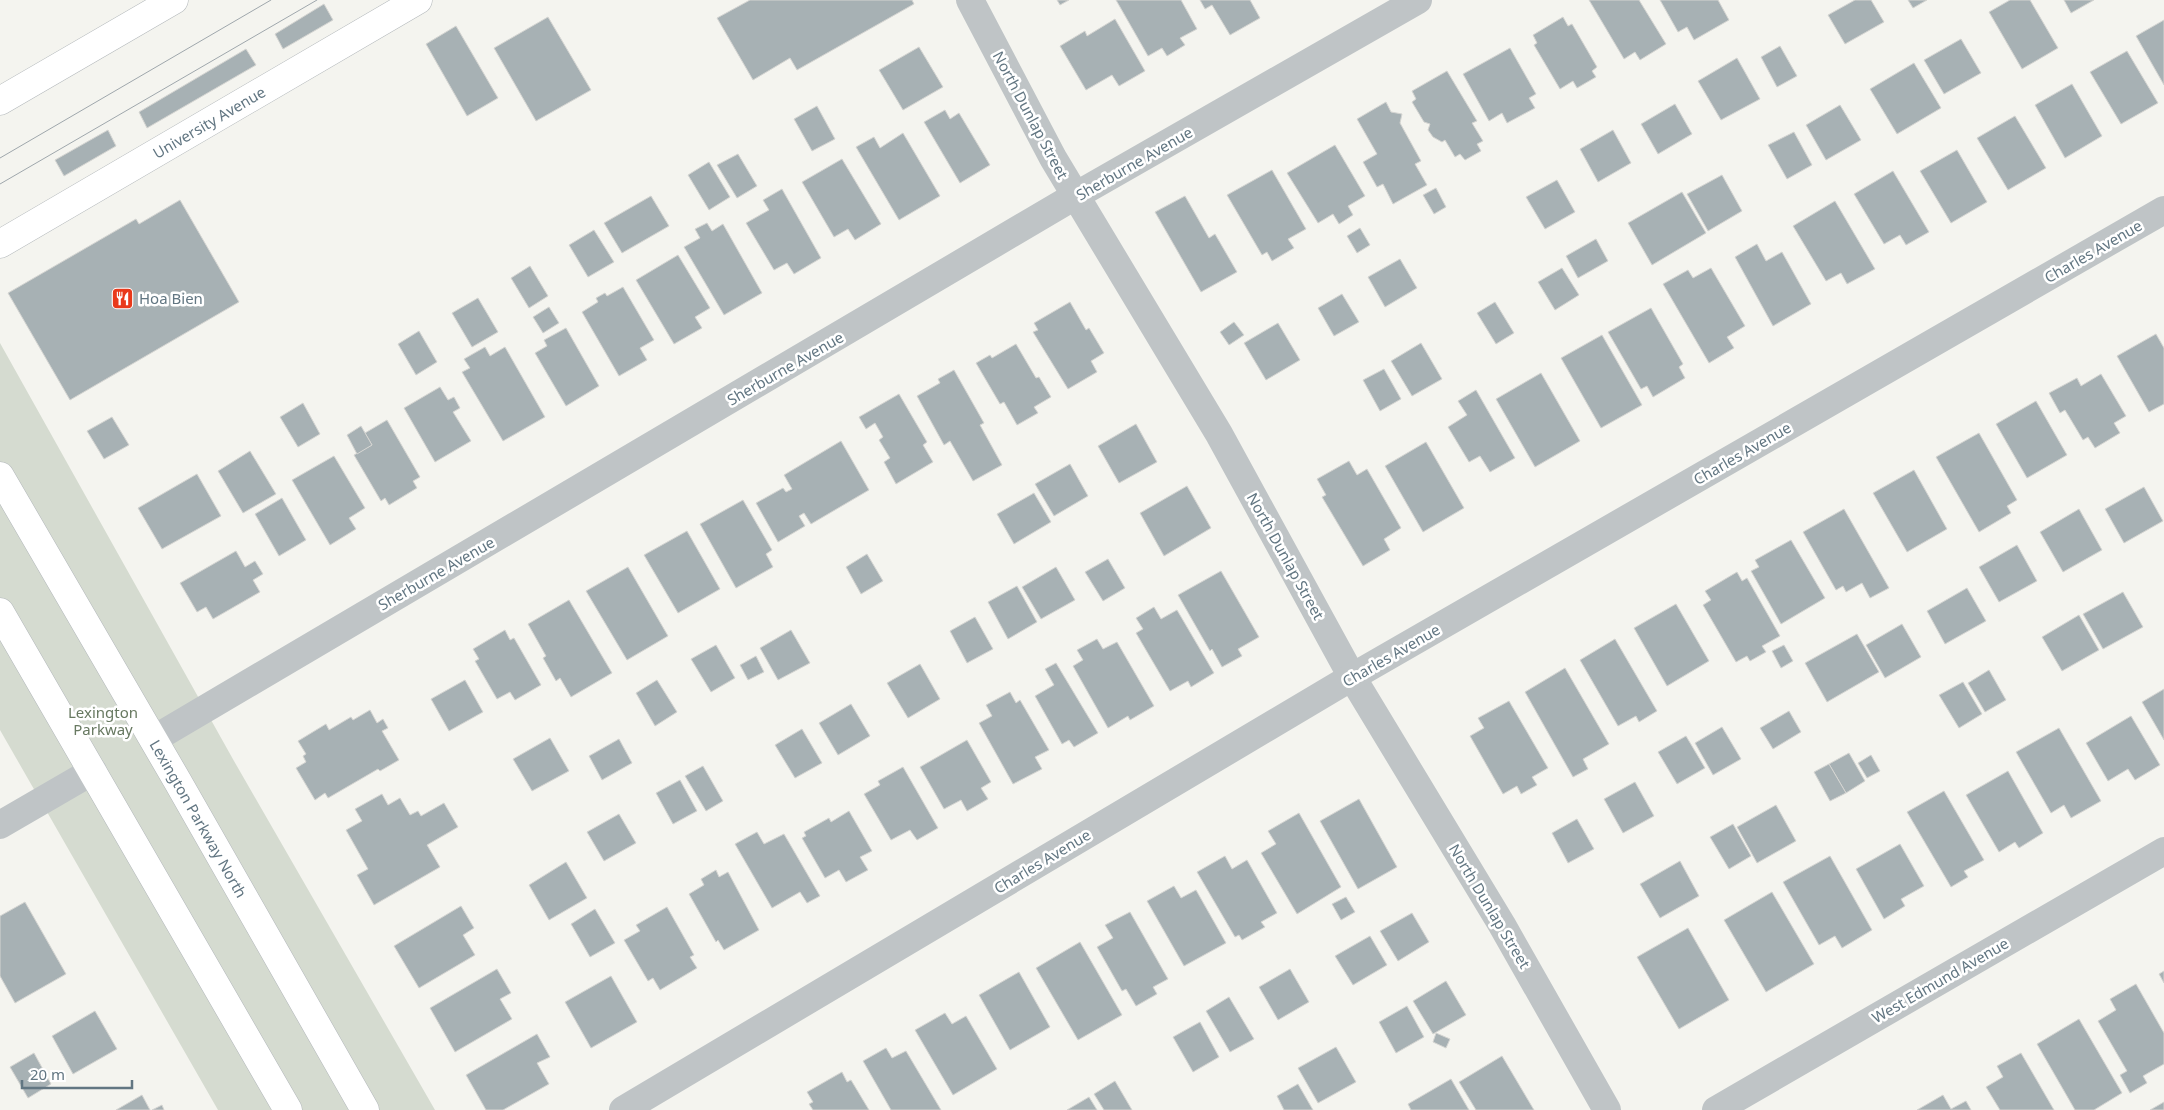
<svg xmlns="http://www.w3.org/2000/svg" width="2164" height="1110" viewBox="0 0 2164 1110" font-family="'Noto Sans',sans-serif">
  <rect width="100%" height="100%" fill="#f4f4ef"/>
  <!-- green -->
  <polygon fill="#d5dbd0" points="0,343 234,761 435,1110 218,1110 0,730"/>
  <!-- building -->
  <g fill="#a7b1b4" stroke="#d5d5d2">
    <polygon points="750,0 912,0 914,4 797,70 790,58 753,80 717,18"/>
    <polygon points="1057,0 1069,0 1060,5"/>
    <polygon points="1116,0 1181,0 1197,29 1180,38 1185,45 1167,56 1162,48 1148,56"/>
    <polygon points="1200,0 1250,0 1260,18 1230,35 1212,5 1205,9"/>
    <polygon points="1589,0 1639,0 1666,44 1640,60 1635,52 1624,59"/>
    <polygon points="1660,0 1718,0 1729,20 1694,40 1687,27 1678,32"/>
    <polygon points="1855,0 1871,0 1884,22 1845,44 1828,15"/>
    <polygon points="1908,0 1927,0 1913,8"/>
    <polygon points="2010,0 2030,0 2058,48 2022,69 1989,12"/>
    <polygon points="2064,0 2094,0 2071,13"/>
    <polygon points="324,4 333,20 283,49 275,34"/>
    <polygon points="548,17 591,90 536,121 494,48"/>
    <polygon points="1563,17 1568,26 1572,24 1597,67 1592,71 1596,77 1577,88 1573,81 1560,89 1534,45 1537,43 1533,35"/>
    <polygon points="1115,19 1145,71 1119,86 1112,75 1086,90 1060,46 1085,31 1087,36"/>
    <polygon points="2164,20 2164,85 2136,36"/>
    <polygon points="456,26 498,98 467,116 426,44"/>
    <polygon points="1961,39 1981,73 1944,94 1924,60"/>
    <polygon points="1780,46 1797,76 1777,87 1761,57"/>
    <polygon points="919,47 943,87 903,110 879,70"/>
    <polygon points="1510,48 1536,94 1529,98 1535,108 1507,123 1502,113 1489,121 1463,74"/>
    <polygon points="246,49 256,65 147,128 139,112"/>
    <polygon points="2127,51 2158,103 2121,124 2090,72"/>
    <polygon points="1737,58 1760,99 1721,120 1698,81"/>
    <polygon points="1914,63 1941,108 1897,134 1870,89"/>
    <polygon points="1447,71 1477,121 1472,123 1483,141 1477,144 1481,151 1465,160 1460,154 1455,157 1445,140 1442,142 1433,137 1428,130 1430,124 1424,122 1412,102 1416,99 1412,91"/>
    <polygon points="2072,84 2102,136 2065,158 2035,105"/>
    <polygon points="1386,102 1391,112 1402,114 1400,123 1421,161 1415,164 1427,185 1393,204 1383,184 1377,187 1363,162 1377,154 1357,119"/>
    <polygon points="1675,104 1692,134 1658,154 1641,124"/>
    <polygon points="1840,105 1861,140 1826,160 1806,125"/>
    <polygon points="817,106 835,139 812,151 794,119"/>
    <polygon points="945,110 950,119 959,113 990,165 960,183 924,122"/>
    <polygon points="2015,116 2046,168 2008,190 1977,138"/>
    <polygon points="108,130 116,146 64,176 55,160"/>
    <polygon points="1613,130 1631,163 1598,182 1580,149"/>
    <polygon points="1794,132 1812,165 1787,179 1768,145"/>
    <polygon points="903,133 940,196 899,220 856,147 874,137 880,148"/>
    <polygon points="1335,145 1365,196 1348,206 1353,215 1339,224 1333,214 1318,223 1287,173"/>
    <polygon points="1957,150 1987,202 1951,223 1920,171"/>
    <polygon points="738,154 757,186 737,198 717,165"/>
    <polygon points="842,159 881,224 855,240 848,229 834,237 802,182"/>
    <polygon points="709,162 730,197 709,210 688,175"/>
    <polygon points="1272,170 1306,229 1288,239 1294,248 1272,261 1267,252 1262,255 1227,195"/>
    <polygon points="1893,171 1929,232 1906,245 1900,235 1884,244 1854,194"/>
    <polygon points="1722,175 1742,211 1708,231 1687,194"/>
    <polygon points="1557,180 1575,212 1545,229 1526,197"/>
    <polygon points="1436,188 1446,207 1434,214 1423,195"/>
    <polygon points="782,189 821,258 794,274 787,263 774,270 746,223 769,210 763,200"/>
    <polygon points="1682,192 1706,233 1652,265 1628,223"/>
    <polygon points="651,196 669,226 622,253 604,223"/>
    <polygon points="1185,196 1209,238 1215,234 1237,272 1201,292 1155,212"/>
    <polygon points="180,200 239,302 70,400 8,293 136,219 139,224"/>
    <polygon points="1835,201 1875,269 1847,284 1841,273 1826,281 1793,226"/>
    <polygon points="707,223 712,231 723,224 762,293 724,315 684,247 700,238 695,229"/>
    <polygon points="1360,228 1370,245 1357,253 1347,236"/>
    <polygon points="594,230 614,262 588,277 569,245"/>
    <polygon points="1596,239 1608,261 1578,278 1566,256"/>
    <polygon points="1757,244 1766,261 1782,252 1811,304 1773,326 1735,257"/>
    <polygon points="678,255 710,308 695,317 702,328 674,344 636,280"/>
    <polygon points="1400,259 1417,288 1385,307 1368,277"/>
    <polygon points="530,266 548,296 529,308 511,278"/>
    <polygon points="1562,268 1579,295 1555,310 1538,282"/>
    <polygon points="1711,268 1745,326 1727,337 1734,348 1709,363 1663,284 1688,270 1693,278"/>
    <polygon points="623,287 654,340 640,348 647,360 619,376 582,312 598,302 596,298 605,293 607,296"/>
    <polygon points="1342,294 1359,322 1334,336 1318,308"/>
    <polygon points="478,298 498,332 472,347 452,313"/>
    <polygon points="1070,302 1086,330 1089,328 1104,353 1091,361 1097,372 1068,389 1033,332 1038,330 1034,323"/>
    <polygon points="1495,302 1514,333 1496,344 1477,313"/>
    <polygon points="549,307 559,323 543,333 533,317"/>
    <polygon points="1651,308 1683,364 1679,367 1685,378 1653,397 1647,386 1641,389 1608,332"/>
    <polygon points="1234,322 1244,335 1229,345 1220,332"/>
    <polygon points="1278,323 1300,360 1266,380 1244,343"/>
    <polygon points="566,328 599,386 566,406 535,353 547,346 544,340"/>
    <polygon points="419,331 437,362 416,375 398,344"/>
    <polygon points="2156,334 2164,348 2164,404 2149,412 2117,356"/>
    <polygon points="1602,335 1642,405 1601,428 1561,358"/>
    <polygon points="1421,343 1442,379 1412,396 1391,361"/>
    <polygon points="1016,344 1036,378 1039,377 1051,397 1034,407 1038,413 1017,425 1004,402 1000,404 976,363 990,355 992,358"/>
    <polygon points="485,347 490,356 505,347 545,417 503,441 462,372 470,368 464,359"/>
    <polygon points="1384,369 1401,399 1380,411 1363,380"/>
    <polygon points="954,370 984,423 980,425 1002,465 973,481 950,441 944,445 917,396 940,383 938,379"/>
    <polygon points="1541,373 1580,441 1535,467 1496,399"/>
    <polygon points="2101,374 2126,416 2114,423 2120,433 2095,448 2088,437 2083,440 2065,410 2060,413 2049,393 2077,378 2081,386"/>
    <polygon points="440,387 448,400 454,397 460,408 453,412 471,441 435,462 404,408"/>
    <polygon points="1476,390 1515,458 1490,472 1480,456 1469,462 1448,427 1467,415 1458,401"/>
    <polygon points="899,394 927,442 923,445 933,462 896,484 884,462 890,458 879,440 883,437 875,423 866,429 859,417"/>
    <polygon points="2036,401 2067,455 2027,478 1996,424"/>
    <polygon points="303,403 320,434 298,447 280,417"/>
    <polygon points="112,417 129,445 104,459 87,431"/>
    <polygon points="387,420 420,477 413,481 417,488 389,505 385,498 381,501 354,455 372,445 365,433"/>
    <polygon points="1136,424 1157,462 1119,483 1098,446"/>
    <polygon points="361,426 372,445 357,454 347,435"/>
    <polygon points="1979,433 2017,500 2007,506 2011,513 1979,532 1936,457"/>
    <polygon points="841,441 869,490 811,524 804,513 799,516 805,526 778,542 756,503 783,488 786,492 792,489 784,475"/>
    <polygon points="1426,442 1464,508 1423,532 1385,466"/>
    <polygon points="250,451 276,494 243,513 218,471"/>
    <polygon points="334,456 365,508 349,518 356,529 330,545 292,480"/>
    <polygon points="1349,461 1357,475 1367,469 1401,528 1384,539 1390,550 1363,566 1322,497 1326,495 1317,479"/>
    <polygon points="1070,464 1088,496 1054,516 1035,484"/>
    <polygon points="1914,470 1947,529 1907,552 1873,493"/>
    <polygon points="197,474 221,516 162,549 138,508"/>
    <polygon points="1187,486 1211,528 1164,556 1140,513"/>
    <polygon points="2144,487 2163,521 2124,543 2105,509"/>
    <polygon points="1034,493 1051,522 1014,544 997,514"/>
    <polygon points="282,498 306,540 279,556 255,514"/>
    <polygon points="743,500 772,550 766,554 773,567 736,588 700,524"/>
    <polygon points="1844,509 1889,588 1870,598 1862,583 1846,592 1843,586 1836,590 1803,532"/>
    <polygon points="2079,509 2102,550 2063,572 2040,532"/>
    <polygon points="687,531 720,589 678,613 644,555"/>
    <polygon points="1791,540 1825,598 1781,624 1751,571 1759,567 1755,560"/>
    <polygon points="2017,545 2037,581 1999,602 1979,567"/>
    <polygon points="236,551 245,567 255,561 263,574 253,580 260,592 213,619 206,607 197,612 180,583"/>
    <polygon points="867,554 883,581 861,594 846,567"/>
    <polygon points="1108,559 1125,588 1103,601 1085,572"/>
    <polygon points="628,567 668,636 627,660 586,591"/>
    <polygon points="1056,567 1075,600 1041,619 1022,587"/>
    <polygon points="1221,571 1259,637 1238,649 1242,656 1222,667 1212,649 1210,651 1178,595"/>
    <polygon points="1737,572 1742,581 1747,578 1780,636 1762,646 1766,652 1750,661 1747,656 1736,662 1703,605 1711,600 1705,591"/>
    <polygon points="1017,586 1037,622 1008,639 988,602"/>
    <polygon points="1967,588 1986,621 1945,644 1927,611"/>
    <polygon points="2123,592 2143,627 2103,649 2083,614"/>
    <polygon points="569,600 612,673 571,697 560,678 556,681 543,658 546,656 528,624"/>
    <polygon points="1676,604 1709,661 1667,686 1634,628"/>
    <polygon points="1154,607 1161,619 1177,610 1214,673 1191,687 1188,681 1170,691 1136,633 1143,629 1136,618"/>
    <polygon points="2079,615 2099,650 2062,671 2042,637"/>
    <polygon points="975,617 993,649 967,663 950,631"/>
    <polygon points="1902,624 1921,657 1885,678 1866,645"/>
    <polygon points="505,630 510,640 514,638 541,685 515,700 510,692 497,699 475,661 479,659 473,649"/>
    <polygon points="791,630 810,663 778,680 760,648"/>
    <polygon points="1857,634 1879,672 1827,702 1805,663"/>
    <polygon points="1097,639 1103,649 1117,642 1154,706 1130,720 1128,716 1108,728 1073,666 1083,660 1077,650"/>
    <polygon points="1615,639 1657,711 1639,722 1636,716 1618,726 1580,660"/>
    <polygon points="716,645 735,678 711,692 691,659"/>
    <polygon points="1784,645 1793,661 1781,668 1772,651"/>
    <polygon points="756,656 764,672 748,680 740,665"/>
    <polygon points="1056,663 1098,733 1074,747 1069,740 1062,744 1035,696 1054,685 1045,669"/>
    <polygon points="920,664 940,699 908,718 887,683"/>
    <polygon points="1565,668 1609,744 1583,759 1588,769 1573,777 1525,692"/>
    <polygon points="1989,670 2006,700 1985,712 1968,683"/>
    <polygon points="465,680 483,712 449,731 431,699"/>
    <polygon points="657,680 677,712 655,726 636,693"/>
    <polygon points="1963,682 1982,714 1959,728 1939,695"/>
    <polygon points="2164,689 2164,740 2142,702"/>
    <polygon points="1010,692 1016,703 1020,700 1049,750 1035,757 1042,769 1013,784 979,723 992,716 986,705"/>
    <polygon points="1509,701 1548,768 1532,777 1537,785 1521,794 1517,786 1503,794 1470,736 1484,728 1478,718"/>
    <polygon points="851,704 870,736 838,755 819,723"/>
    <polygon points="370,710 377,723 383,719 388,728 382,731 399,760 380,771 378,769 328,798 325,793 315,800 296,768 306,762 303,756 306,754 298,741 326,724 329,730 351,717 353,720"/>
    <polygon points="1789,711 1801,732 1773,749 1760,728"/>
    <polygon points="2131,716 2160,765 2135,780 2128,769 2108,781 2086,743"/>
    <polygon points="1722,727 1741,759 1713,775 1695,743"/>
    <polygon points="2059,728 2101,801 2071,818 2064,805 2051,813 2016,752"/>
    <polygon points="802,729 822,763 795,778 775,745"/>
    <polygon points="1686,736 1705,768 1677,784 1658,752"/>
    <polygon points="550,738 569,771 532,791 513,759"/>
    <polygon points="619,739 632,763 602,780 589,756"/>
    <polygon points="967,740 991,782 981,788 988,799 967,811 961,800 944,809 920,767"/>
    <polygon points="1849,753 1865,781 1846,793 1829,764"/>
    <polygon points="1871,755 1880,771 1867,778 1858,763"/>
    <polygon points="1829,764 1846,793 1830,801 1814,772"/>
    <polygon points="703,766 723,801 706,811 685,776"/>
    <polygon points="903,767 938,828 917,840 910,830 891,840 864,794 880,785 878,781"/>
    <polygon points="2008,771 2043,833 2019,848 2015,842 1999,852 1966,795"/>
    <polygon points="680,780 697,811 673,824 656,793"/>
    <polygon points="1635,782 1654,816 1623,833 1604,799"/>
    <polygon points="1944,791 1984,860 1964,871 1968,877 1951,887 1907,812"/>
    <polygon points="382,794 388,805 400,798 410,815 418,811 421,816 444,803 458,827 427,845 440,867 374,905 357,875 368,869 346,830 362,821 355,809"/>
    <polygon points="1359,799 1397,867 1358,889 1320,821"/>
    <polygon points="1776,805 1796,841 1757,863 1737,827"/>
    <polygon points="849,811 872,851 860,857 868,870 846,882 839,870 825,878 802,838 806,836 804,832 829,818 831,822"/>
    <polygon points="1299,813 1341,887 1297,914 1261,853 1276,844 1268,831"/>
    <polygon points="619,814 636,843 604,861 587,832"/>
    <polygon points="1577,819 1594,849 1568,863 1552,833"/>
    <polygon points="1733,824 1751,856 1729,869 1710,837"/>
    <polygon points="757,832 764,844 784,834 820,896 807,903 800,892 772,908 735,844"/>
    <polygon points="1900,844 1924,886 1901,899 1905,906 1884,919 1856,869"/>
    <polygon points="1225,856 1232,869 1247,860 1277,913 1261,922 1265,927 1242,940 1239,935 1235,937 1197,872"/>
    <polygon points="1830,856 1872,930 1842,948 1835,936 1819,945 1783,882"/>
    <polygon points="1680,861 1699,896 1660,918 1640,884"/>
    <polygon points="566,862 587,898 549,920 529,885"/>
    <polygon points="716,870 719,877 728,872 759,930 724,950 718,940 716,942 689,894 704,885 701,879"/>
    <polygon points="1174,886 1181,898 1196,890 1226,943 1184,966 1147,901"/>
    <polygon points="1772,892 1814,964 1766,992 1724,920"/>
    <polygon points="1346,897 1355,912 1341,920 1332,904"/>
    <polygon points="25,902 66,974 15,1003 0,976 0,916"/>
    <polygon points="461,906 474,928 463,935 475,955 419,988 394,946"/>
    <polygon points="667,907 694,955 690,957 697,968 660,990 653,978 648,981 624,940 640,931 636,925"/>
    <polygon points="595,909 615,943 590,957 571,924"/>
    <polygon points="1130,912 1168,979 1153,987 1157,994 1136,1006 1126,989 1122,991 1097,947 1113,938 1105,925"/>
    <polygon points="1412,913 1429,942 1398,961 1380,931"/>
    <polygon points="1688,928 1729,1000 1679,1029 1637,957"/>
    <polygon points="1370,936 1387,965 1353,985 1335,956"/>
    <polygon points="1080,942 1122,1015 1078,1040 1036,968"/>
    <polygon points="497,969 511,993 500,999 512,1019 455,1052 430,1008"/>
    <polygon points="1290,969 1309,1002 1278,1020 1259,987"/>
    <polygon points="2164,971 2164,983 2159,974"/>
    <polygon points="1019,972 1050,1027 1010,1050 979,995"/>
    <polygon points="611,976 637,1022 591,1048 565,1002"/>
    <polygon points="1446,981 1466,1015 1433,1034 1413,1001"/>
    <polygon points="2136,984 2164,1033 2164,1064 2143,1076 2147,1083 2130,1093 2120,1075 2127,1071 2098,1021 2116,1010 2110,999"/>
    <polygon points="1229,997 1254,1039 1230,1052 1206,1011"/>
    <polygon points="1407,1006 1424,1037 1396,1053 1379,1022"/>
    <polygon points="95,1011 117,1049 73,1074 52,1036"/>
    <polygon points="945,1013 952,1024 966,1016 997,1069 953,1095 915,1030"/>
    <polygon points="2079,1019 2122,1093 2094,1110 2075,1110 2037,1044"/>
    <polygon points="1200,1022 1219,1057 1193,1072 1173,1037"/>
    <polygon points="1436,1033 1450,1039 1446,1048 1433,1042"/>
    <polygon points="537,1034 550,1057 537,1063 549,1084 503,1110 486,1110 466,1075"/>
    <polygon points="1336,1047 1356,1082 1318,1103 1298,1068"/>
    <polygon points="886,1048 892,1058 906,1051 941,1110 891,1110 863,1061"/>
    <polygon points="34,1053 51,1084 28,1098 10,1067"/>
    <polygon points="2021,1053 2054,1110 2000,1110 1986,1087 2003,1077 1997,1066"/>
    <polygon points="1502,1056 1534,1110 1476,1110 1459,1082"/>
    <polygon points="842,1072 847,1082 851,1080 869,1110 813,1110 809,1104 813,1102 807,1092"/>
    <polygon points="1451,1079 1469,1110 1411,1110 1408,1104"/>
    <polygon points="1115,1081 1132,1110 1104,1110 1094,1094"/>
    <polygon points="1298,1084 1313,1110 1284,1110 1277,1096"/>
    <polygon points="142,1095 150,1110 116,1110"/>
    <polygon points="1943,1095 1951,1109 1966,1101 1971,1110 1917,1110"/>
    <polygon points="1089,1097 1097,1110 1067,1110"/>
    <polygon points="2164,1102 2164,1110 2150,1110"/>
    <polygon points="162,1105 164,1110 152,1110"/>
  </g>
  <g fill="none" stroke-linecap="round" stroke-linejoin="round">
    <defs>
      <g id="major">
        <polyline points="0,101 174,0"/>
        <path id="s1" d="M0,244L418,0"/>
        <path id="s2" d="M0,476L178,782L365,1110"/>
        <polyline points="0,612 288,1110"/>
      </g>
    </defs>
    <!-- major casing -->
    <use href="#major" stroke="#b2b7ba" stroke-width="29"/>
    <!-- minor -->
    <g stroke="#bfc4c6" stroke-width="28">
      <polyline points="970,0 1053,158 1219,434 1352,677 1502,925 1607,1110"/>
      <polyline points="154,739 1075,196 1418,0"/>
      <polyline points="0,825 93,771"/>
      <polyline points="623,1110 1352,677 2164,210"/>
      <polyline points="1716,1110 2164,851"/>
    </g>
    <!-- major -->
    <use href="#major" stroke="#fff" stroke-width="28"/>
    <!-- tram -->
    <g stroke="#9fa7ac" stroke-width="1">
      <polyline points="0,158 271,0"/>
      <polyline points="0,184 317,0"/>
    </g>
  </g>
  <!-- icons -->
  <defs>
    <symbol id="restaurant-square" viewBox="-11 -11 22 22"><rect x="-9" y="-9" width="18" height="18" rx="4" fill="#e9391b" stroke="#fff"/><path d="M-5-6h1v4h1v-4h1v4h1v-4h1v5L-1.5 .5V6h-2V.5L-5-1ZM5-6V6H3V1.5H1.5Q1.5-4 5-6Z" fill="#fff"/></symbol>
  </defs>
  <g fill-rule="evenodd">
    <use href="#restaurant-square" x="110" y="286" width="25" height="25"/>
  </g>
  <g text-anchor="middle" dominant-baseline="central" stroke-width="5" stroke-linejoin="round" paint-order="stroke">
    <!-- street labels -->
    <g font-size="15" fill="#627682" stroke="#fff">
      <text transform="translate(1031 115) rotate(62)">North Dunlap Street</text>
      <text stroke="none"><textPath href="#s1" startOffset="242">University Avenue</textPath></text>
      <text transform="translate(1134 163) rotate(-30)">Sherburne Avenue</text>
      <text transform="translate(2093 251) rotate(-30)">Charles Avenue</text>
      <text transform="translate(785 368) rotate(-30)">Sherburne Avenue</text>
      <text transform="translate(1742 453) rotate(-30)">Charles Avenue</text>
      <text transform="translate(1286 556) rotate(61)">North Dunlap Street</text>
      <text transform="translate(436 573) rotate(-30)">Sherburne Avenue</text>
      <text transform="translate(1391 655) rotate(-30)">Charles Avenue</text>
      <text stroke="none"><textPath href="#s2" startOffset="396">Lexington Parkway North</textPath></text>
      <text transform="translate(1042 861) rotate(-31)">Charles Avenue</text>
      <text transform="translate(1490 906) rotate(59)">North Dunlap Street</text>
      <text transform="translate(1940 980) rotate(-30)">West Edmund Avenue</text>
    </g>
    <!-- poi labels -->
    <g font-size="15" fill="#627682" stroke="#fff" text-anchor="start">
      <text x="139" y="298">Hoa Bien</text>
    </g>
    <!-- park labels -->
    <g font-size="15" fill="#687961" stroke="#fff">
      <text x="103" y="712">Lexington<tspan x="103" dy="17">Parkway</tspan></text>
    </g>
  </g>
  <!-- scale -->
  <path d="M22 1080v8h110v-8" fill="none" stroke="#627682" stroke-width="2.5"/>
  <text x="30" y="1080" font-size="15" fill="#627682" stroke="#ffffff" stroke-width="4" paint-order="stroke">20 m</text>
</svg>
